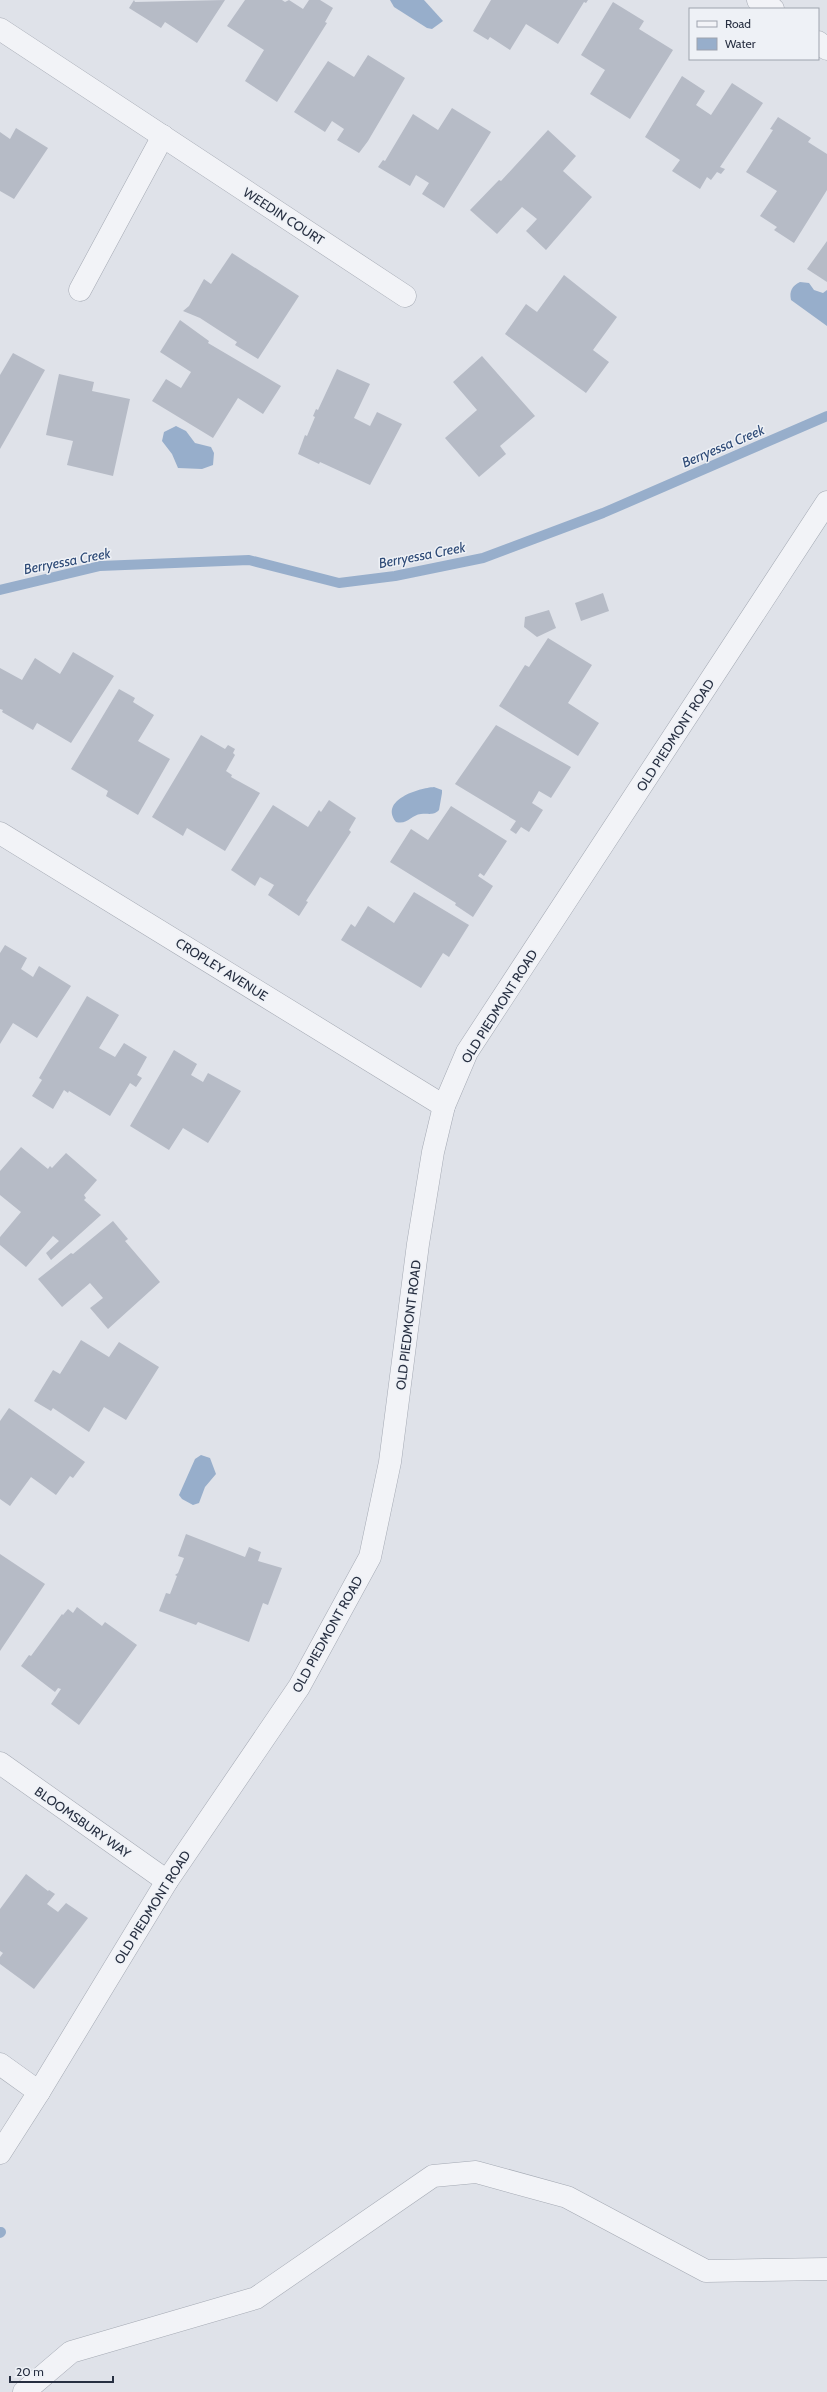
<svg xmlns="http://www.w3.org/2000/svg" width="827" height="2392" viewBox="0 0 827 2392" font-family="Cabin,sans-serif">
  <rect width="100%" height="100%" fill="#dfe2e9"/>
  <!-- water -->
  <g fill="#97aecb">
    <polygon points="390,0 424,0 443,21 432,29 427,28 394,7"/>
    <path d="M800,282L809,283L814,290L823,293L827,290V326L791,300C789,291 792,286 800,282Z"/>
    <polygon points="176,426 186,431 195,443 211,447 214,453 213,465 202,469 178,468 172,454 162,441 164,432"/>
    <path d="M434,787L442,790V793L439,810C433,816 429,813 421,814C411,815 408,825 396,822C379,800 419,788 434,787Z"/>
    <polygon points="201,1455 210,1458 216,1474 205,1487 199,1503 193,1505 182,1499 179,1495 195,1459"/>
  </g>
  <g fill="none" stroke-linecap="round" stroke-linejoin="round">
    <!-- stream -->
    <g stroke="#97aecb" stroke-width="10">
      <polyline points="0,590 100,566 249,560 339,583 395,576 483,558 603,513 827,416"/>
      <polyline points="0,2233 1,2232"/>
    </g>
  </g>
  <!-- building -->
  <g fill="#b6bbc6">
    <polygon points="134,0 135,2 225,0 197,43 165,22 161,28 129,8"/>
    <polygon points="245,0 282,0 285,2 289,0 303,9 309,0 320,0 333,8 325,22 327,23 277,102 245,81 264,50 227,26"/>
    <polygon points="491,0 588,0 586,3 584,2 558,44 526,24 510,50 490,37 488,40 473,31"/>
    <polygon points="613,2 644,21 639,29 673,50 630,119 590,94 605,70 581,55"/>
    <polygon points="368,55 405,78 368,141 359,153 337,140 344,129 332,121 325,132 294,112 328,61 354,77"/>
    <polygon points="682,76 705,91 696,105 711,115 732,83 763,103 720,167 725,169 721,174 717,172 711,180 707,177 700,189 672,171 680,160 645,137"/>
    <polygon points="452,108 491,132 444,208 422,194 429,183 416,175 410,186 378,167 383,160 385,161 413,114 438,130"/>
    <polygon points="778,117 811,138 808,142 827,154 827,190 794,243 774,230 777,227 760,216 777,191 746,172 773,130 770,129"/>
    <polygon points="16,128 48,148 14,199 0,191 0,132 10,139"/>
    <polygon points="548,130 576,156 563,171 592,197 546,250 526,231 537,219 522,207 497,234 470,210 499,180 501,181"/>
    <polygon points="827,241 827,282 807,269"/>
    <polygon points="232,253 299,296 258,359 235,345 237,342 200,318 183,311 189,306 204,279 211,284"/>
    <polygon points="564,275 617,317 593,350 609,362 586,393 505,334 526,304 537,312"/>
    <polygon points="180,320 209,341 208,343 281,386 263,414 238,398 213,438 152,401 166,379 181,388 191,372 160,352"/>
    <polygon points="13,353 45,370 0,449 0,375"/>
    <polygon points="482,356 535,416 500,446 506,454 479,477 445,438 477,410 453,382"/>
    <polygon points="337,369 370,384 354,418 370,426 377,412 402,424 370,485 320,462 319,464 298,454 305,435 307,436 315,417 313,416 316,409 318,410"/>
    <polygon points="59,374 94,382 92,391 130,399 113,476 67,465 73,441 46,435"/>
    <polygon points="603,593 609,611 581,621 575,603"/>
    <polygon points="549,610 556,628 537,637 524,627 525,617"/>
    <polygon points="548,638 592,665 568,703 599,723 578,756 499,706 525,665 529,667"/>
    <polygon points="73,652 114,676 71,743 37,723 33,730 2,712 3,710 0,709 0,668 22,680 35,658 60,674"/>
    <polygon points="119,689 135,698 133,702 154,715 138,741 170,759 138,815 106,796 108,791 71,769"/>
    <polygon points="496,725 571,767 551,798 539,791 532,803 543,810 529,832 521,827 516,834 510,830 516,821 455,784"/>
    <polygon points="201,735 225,749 228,745 235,749 233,753 235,755 226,771 232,775 231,777 260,793 225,851 187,828 183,836 152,817"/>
    <polygon points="329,800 356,818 349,830 351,832 306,901 308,902 299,916 268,895 274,885 260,877 255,886 231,870 273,805 308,827 319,810 321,812"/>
    <polygon points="451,806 507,841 484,876 480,873 478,876 493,886 473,917 455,905 456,903 390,862 411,829 428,840"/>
    <polygon points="414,892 469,925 449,957 443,953 421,988 341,940 351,924 355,927 368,906 394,923"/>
    <polygon points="5,945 27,958 21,969 33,977 39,966 71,986 37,1038 13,1023 0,1044 0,953"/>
    <polygon points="87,996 119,1015 99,1048 115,1057 124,1043 147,1057 137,1075 142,1078 136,1087 130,1083 110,1116 69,1091 68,1093 64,1090 53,1109 32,1096 42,1080 39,1078"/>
    <polygon points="174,1050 197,1064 191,1075 203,1082 208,1073 241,1091 208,1143 183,1128 169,1150 130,1126"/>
    <polygon points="21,1147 48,1169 50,1166 52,1168 66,1153 97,1180 84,1195 86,1198 84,1200 101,1215 51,1260 46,1253 59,1241 53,1236 26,1267 0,1245 0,1237 21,1212 0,1195 0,1171"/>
    <polygon points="113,1221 128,1239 125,1241 160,1282 108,1329 90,1308 103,1298 90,1283 62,1307 38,1279 71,1253 73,1254"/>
    <polygon points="81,1340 109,1357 119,1342 159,1367 126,1420 104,1407 89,1432 53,1408 51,1411 34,1401 53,1370 60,1374"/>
    <polygon points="9,1408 85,1462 73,1478 70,1476 56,1495 31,1477 10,1506 0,1499 0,1421"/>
    <polygon points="186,1534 245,1557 249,1547 261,1552 258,1561 282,1568 268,1605 263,1603 249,1642 198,1622 196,1625 159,1611 166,1593 170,1594 177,1576 175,1575 178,1573 184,1558 178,1556"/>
    <polygon points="0,1554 45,1584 0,1651"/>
    <polygon points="77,1607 102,1626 105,1622 137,1645 79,1725 51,1704 61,1689 58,1688 55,1692 21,1666 29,1655 31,1656 62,1614 63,1615 68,1609 73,1613"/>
    <polygon points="26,1874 48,1891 49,1890 55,1894 47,1904 58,1912 66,1903 88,1918 34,1989 0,1964 0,1957 3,1953 0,1951 0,1909"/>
  </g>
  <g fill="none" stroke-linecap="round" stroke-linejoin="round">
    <defs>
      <g id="minor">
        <polyline points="758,0 773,9"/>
        <polyline points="0,29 405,296"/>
        <polyline points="818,42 827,49"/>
        <polyline points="80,290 163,136"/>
        <polyline points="0,833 444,1106"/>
        <polyline points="0,1763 167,1881"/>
        <polyline points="0,2064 39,2092"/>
        <polyline points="0,2153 39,2092 167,1881 299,1687 370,1557 390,1462 418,1244 433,1152 444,1106 467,1052 827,502"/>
        <polyline points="24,2392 71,2352 256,2298 433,2176 476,2172 567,2197 706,2271 827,2269"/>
      </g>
    </defs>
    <!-- minor casing -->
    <use href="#minor" stroke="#a4a9b3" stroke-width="23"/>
    <!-- minor -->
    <use href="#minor" stroke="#f2f3f7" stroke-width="22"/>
  </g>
  <g text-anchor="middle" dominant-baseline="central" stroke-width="3" stroke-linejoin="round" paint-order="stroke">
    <!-- street labels -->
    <g font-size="13" fill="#272f41" stroke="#eef1f6">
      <text transform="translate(284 216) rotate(33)">WEEDIN COURT</text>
      <text transform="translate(675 735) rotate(-57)">OLD PIEDMONT ROAD</text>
      <text transform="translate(222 969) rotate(32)">CROPLEY AVENUE</text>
      <text transform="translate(499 1006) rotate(-58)">OLD PIEDMONT ROAD</text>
      <text transform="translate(408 1325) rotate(-83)">OLD PIEDMONT ROAD</text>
      <text transform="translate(327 1634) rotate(-61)">OLD PIEDMONT ROAD</text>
      <text transform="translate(83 1822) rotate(35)">BLOOMSBURY WAY</text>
      <text transform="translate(152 1907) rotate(-58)">OLD PIEDMONT ROAD</text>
    </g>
    <!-- water labels -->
    <g font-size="14" font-style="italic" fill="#2f4b77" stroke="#eef1f6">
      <text transform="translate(723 446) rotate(-23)">Berryessa Creek</text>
      <text transform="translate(422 555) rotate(-11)">Berryessa Creek</text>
      <text transform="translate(67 561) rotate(-11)">Berryessa Creek</text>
    </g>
  </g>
  <!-- legend -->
  <rect x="689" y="8" width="130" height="52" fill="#eef1f6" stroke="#9ea3ae"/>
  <rect x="697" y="21" width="20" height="6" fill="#f2f3f7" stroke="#9ea3ae"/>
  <text x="725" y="28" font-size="12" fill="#272f41">Road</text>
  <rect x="697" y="38" width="20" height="12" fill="#97aecb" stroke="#9ea3ae"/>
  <text x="725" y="48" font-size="12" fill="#272f41">Water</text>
  <!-- scale -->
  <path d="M10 2376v6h103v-6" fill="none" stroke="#272f41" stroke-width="2"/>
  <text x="16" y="2376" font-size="12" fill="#272f41" stroke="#eef1f6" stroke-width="3" paint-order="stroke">20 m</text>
</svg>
